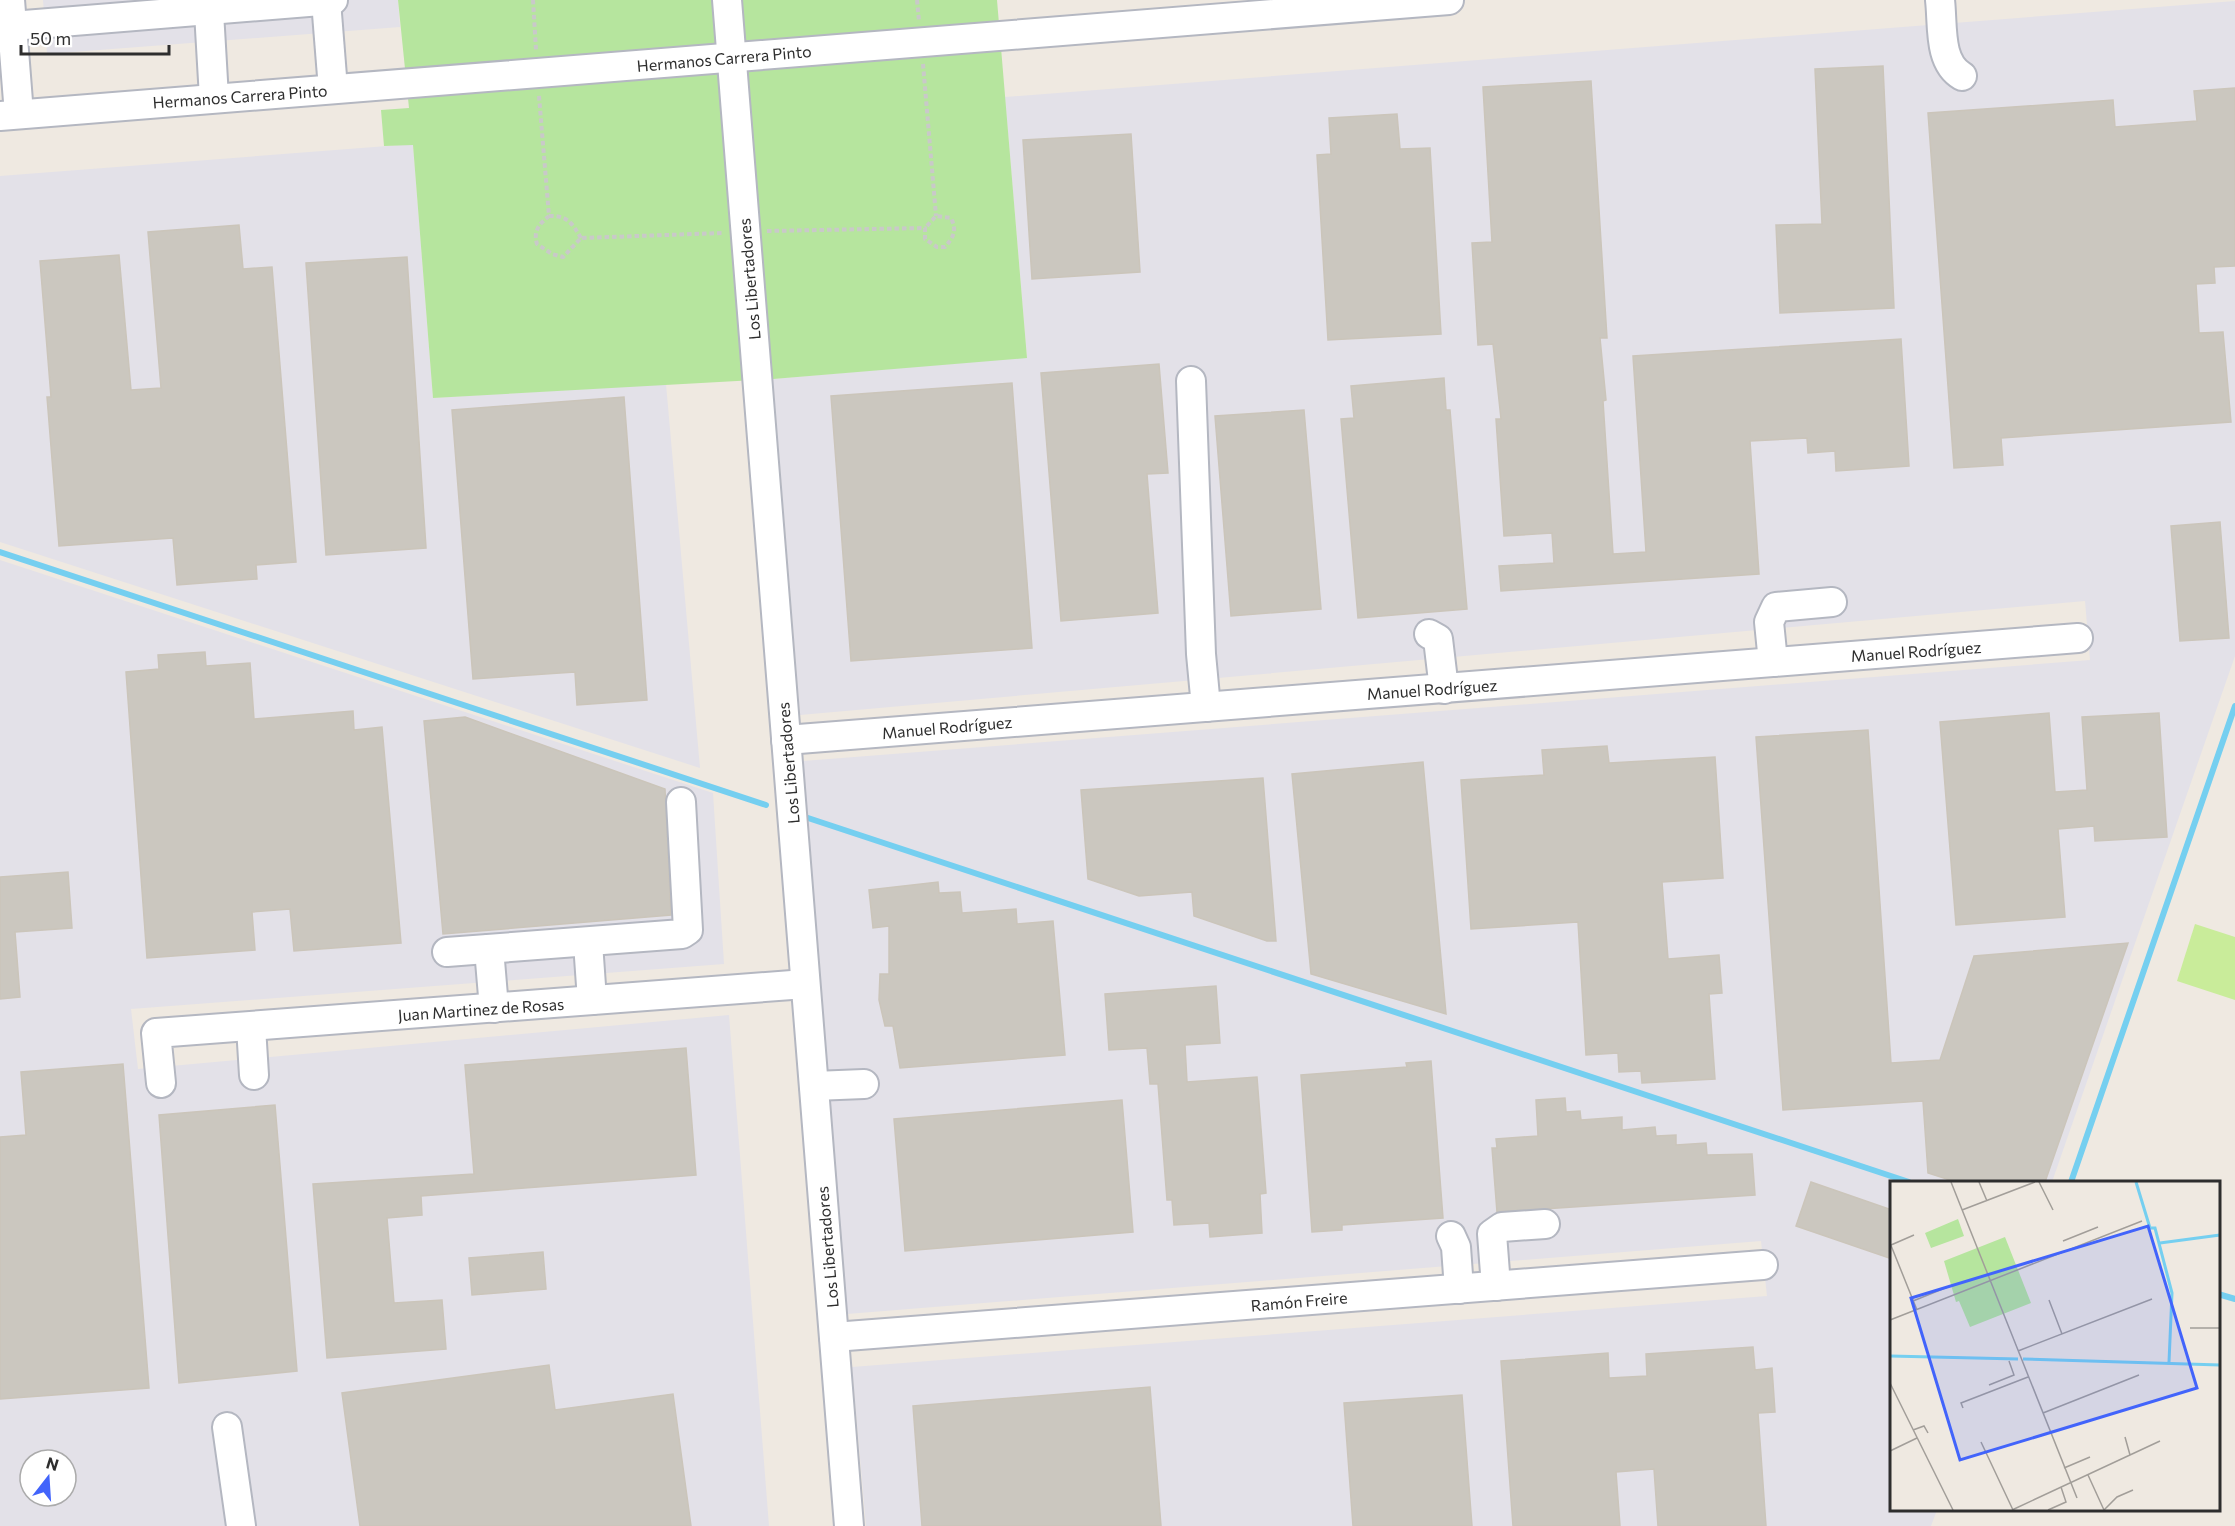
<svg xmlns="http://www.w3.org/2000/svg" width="2235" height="1526" viewBox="0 0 2235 1526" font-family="Commissioner,sans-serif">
  <rect width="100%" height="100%" fill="#efe9e1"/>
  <!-- industrial -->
  <g fill="#e3e1e8" fill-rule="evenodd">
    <polygon points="43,0 398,0 400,27 47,54"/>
    <polygon points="2235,1 2235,656 2052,1182 1892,1182 1892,1510 1937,1510 1931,1526 866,1526 852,1367 1767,1296 1761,1241 847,1314 803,761 2090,660 2085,601 800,715 773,379 1027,357 1005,97"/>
    <polygon points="413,144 433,398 666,384 700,768 0,542 0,176"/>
    <path d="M0,560L713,793L724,964L131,1009L138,1069L729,1015L769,1526H0ZM30,1460H66V1496H30Z"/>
  </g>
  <!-- green -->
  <polygon fill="#b6e59e" points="398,0 997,0 1027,358 773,379 433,398 413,145 384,146 381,110 409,108"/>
  <!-- pitch -->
  <polygon fill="#c9ec9a" points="2195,924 2235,937 2235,1000 2177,981"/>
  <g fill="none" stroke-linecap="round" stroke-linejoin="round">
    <!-- stream -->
    <g stroke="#75cff0" stroke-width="6">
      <polyline points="0,552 766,805"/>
      <polyline points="802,816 1909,1182"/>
      <polyline points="2071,1182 2235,706"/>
      <polyline points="2218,1294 2235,1299"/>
    </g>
  </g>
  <!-- building -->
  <g fill="#cbc7bf" stroke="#cbc5ba" stroke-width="1.5">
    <polygon points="1883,66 1894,308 1780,313 1776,225 1822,224 1815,69"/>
    <polygon points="1591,81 1607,338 1600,338 1606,400 1603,401 1613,554 1646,552 1633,356 1901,339 1909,466 1836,471 1835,451 1808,453 1807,438 1750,441 1759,574 1501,591 1499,566 1554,563 1552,533 1504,536 1496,419 1501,419 1493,344 1478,345 1472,243 1492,242 1483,87"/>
    <polygon points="2235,88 2235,266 2214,267 2215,283 2196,284 2199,333 2223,332 2231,422 2001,438 2003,465 1954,468 1928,113 2113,100 2115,127 2197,121 2194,91"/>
    <polygon points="1397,114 1400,149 1430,148 1441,334 1328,340 1317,155 1331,154 1329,118"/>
    <polygon points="1131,134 1140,272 1032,279 1023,140"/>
    <polygon points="239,225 243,269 272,267 296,562 256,565 257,579 177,585 173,538 59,546 47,397 51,397 40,261 119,255 131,390 161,388 148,232"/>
    <polygon points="407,257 426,548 326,555 306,263"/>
    <polygon points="1159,364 1168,473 1147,474 1158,613 1061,621 1041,373"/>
    <polygon points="1444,378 1446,410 1450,410 1467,609 1358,618 1341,419 1354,418 1351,386"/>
    <polygon points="1012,383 1032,648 851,661 831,396"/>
    <polygon points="624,397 647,700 577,705 575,672 473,679 452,410"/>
    <polygon points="1304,410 1321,609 1231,616 1215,416"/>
    <polygon points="2220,522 2229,638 2180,641 2171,526"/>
    <polygon points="205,652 206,666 250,663 254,719 353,711 354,730 382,727 401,943 294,951 290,909 252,912 255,950 147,958 126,672 159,669 158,655"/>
    <polygon points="2049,713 2055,792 2087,790 2082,717 2159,713 2167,837 2095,841 2094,826 2058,829 2065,917 1956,925 1940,722"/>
    <polygon points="465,717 665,789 671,915 443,934 424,721"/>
    <polygon points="1868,730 1891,1063 1940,1060 1974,956 2128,943 2045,1182 1956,1182 1928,1173 1923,1101 1783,1110 1756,737"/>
    <polygon points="1607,746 1609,763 1715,757 1723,878 1662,882 1668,959 1719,955 1722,993 1709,994 1715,1079 1642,1083 1641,1071 1619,1072 1618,1053 1586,1055 1578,922 1471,929 1461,780 1544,775 1542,750"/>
    <polygon points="1423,762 1446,1014 1311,974 1292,774"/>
    <polygon points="1263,778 1276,941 1267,941 1194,916 1192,892 1139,896 1088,879 1081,790"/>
    <polygon points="68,872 72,928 15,932 20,997 0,999 0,877"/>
    <polygon points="938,882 939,893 960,892 962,913 1016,909 1017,924 1053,921 1065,1055 900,1068 893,1026 885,1026 879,1000 880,974 889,974 889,926 873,928 869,890"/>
    <polygon points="1216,986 1220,1043 1185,1045 1187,1082 1257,1077 1266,1193 1260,1194 1262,1233 1210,1237 1209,1223 1174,1225 1172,1200 1167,1200 1158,1084 1150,1084 1147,1048 1109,1050 1105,994"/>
    <polygon points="686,1048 696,1175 421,1196 422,1215 387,1218 394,1303 442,1300 446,1349 327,1358 313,1184 474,1174 465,1065"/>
    <polygon points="1431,1061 1443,1218 1342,1225 1342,1230 1312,1232 1301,1075 1407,1067 1406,1063"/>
    <polygon points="123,1064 149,1388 0,1399 0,1137 26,1135 21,1072"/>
    <polygon points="1565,1098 1566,1112 1580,1111 1581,1120 1622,1117 1622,1130 1655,1127 1656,1136 1676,1135 1676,1145 1706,1143 1707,1155 1752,1154 1755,1195 1497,1212 1492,1148 1497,1148 1496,1139 1538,1136 1536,1100"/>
    <polygon points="1122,1100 1133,1232 905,1251 894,1119"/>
    <polygon points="275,1105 297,1371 179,1383 159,1115"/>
    <polygon points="1811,1182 1892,1210 1892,1259 1796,1226"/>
    <polygon points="543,1252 546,1289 472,1295 469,1258"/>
    <polygon points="1753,1347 1755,1370 1772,1368 1775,1412 1758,1413 1766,1526 1658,1526 1654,1469 1616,1472 1620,1526 1513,1526 1501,1361 1608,1353 1609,1378 1647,1376 1646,1354"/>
    <polygon points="549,1365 555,1410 673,1394 691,1526 360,1526 342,1393"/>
    <polygon points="1150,1387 1161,1526 922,1526 913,1406"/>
    <polygon points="1462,1395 1472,1526 1353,1526 1344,1403"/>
  </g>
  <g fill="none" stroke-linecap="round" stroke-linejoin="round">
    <defs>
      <g id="minor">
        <polyline points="10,0 19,114"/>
        <polyline points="727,0 849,1526"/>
        <path d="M1940,0C1943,25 1938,62 1962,76"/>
        <polyline points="326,1 333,89"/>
        <polyline points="209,12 214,98"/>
        <polyline points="12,26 333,0"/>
        <polyline points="0,116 1449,0"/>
        <polyline points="1191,381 1201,654 1206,707"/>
        <polyline points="1429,634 1438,639 1444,689"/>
        <polyline points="1773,662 1769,622 1776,607 1832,602"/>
        <polyline points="786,740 2078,638"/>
        <polyline points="588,943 592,1000"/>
        <polyline points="489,949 494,1008"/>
        <polyline points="447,952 682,934 688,930 681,802"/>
        <polyline points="251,1027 254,1075"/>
        <polyline points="161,1083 156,1033 805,984"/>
        <polyline points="814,1086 864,1084"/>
        <polyline points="1451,1236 1456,1247 1459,1289"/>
        <polyline points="1496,1286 1492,1234 1502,1227 1545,1224"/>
        <polyline points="834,1337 1763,1265"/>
        <polyline points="227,1427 241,1526"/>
      </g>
    </defs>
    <!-- minor casing -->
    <use href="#minor" stroke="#b4b7c1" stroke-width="32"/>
    <!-- path -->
    <g stroke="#c9c9c9" stroke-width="4" stroke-dasharray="4.5 3" stroke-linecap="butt">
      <polyline points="533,0 536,50"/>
      <polyline points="917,0 919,21"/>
      <polyline points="923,64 936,216"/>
      <path d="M539,96L549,216C539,224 533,231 537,244L552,254L563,257L581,238L723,233"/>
      <path d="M549,216C567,215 572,223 581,238"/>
      <path d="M767,231L925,228V239L937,247H945C954,236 957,231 951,218L936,216L925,228"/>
    </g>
    <!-- minor -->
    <use href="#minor" stroke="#fff" stroke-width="28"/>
  </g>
  <g text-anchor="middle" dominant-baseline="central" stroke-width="6" stroke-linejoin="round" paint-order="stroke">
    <!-- street labels -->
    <g font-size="16" fill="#2e2e2e" stroke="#fff">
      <text transform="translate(724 58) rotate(-5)">Hermanos Carrera Pinto</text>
      <text transform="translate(240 96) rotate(-4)">Hermanos Carrera Pinto</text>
      <text transform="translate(749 279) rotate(-95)">Los Libertadores</text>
      <text transform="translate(1916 651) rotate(-4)">Manuel Rodríguez</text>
      <text transform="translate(1432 689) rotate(-4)">Manuel Rodríguez</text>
      <text transform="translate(947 727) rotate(-5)">Manuel Rodríguez</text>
      <text transform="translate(788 763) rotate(-95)">Los Libertadores</text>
      <text transform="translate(481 1009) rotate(-4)">Juan Martinez de Rosas</text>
      <text transform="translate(827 1247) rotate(-95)">Los Libertadores</text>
      <text transform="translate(1299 1301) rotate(-5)">Ramón Freire</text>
    </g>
  </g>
  <!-- overview -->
  <g transform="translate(1890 1181)">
    <rect width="330" height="330" fill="#efe9e1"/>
    <path d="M68,38L74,55L41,67L35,52ZM115,56L141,122L80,146L69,120L66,121L54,80Z" fill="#b6e59e"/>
    <path fill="none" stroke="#75cff0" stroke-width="3" d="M246,1L260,47H265L282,112L279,181M270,62L330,54M0,175L128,178M133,178L330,184"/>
    <path fill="none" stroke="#a29e99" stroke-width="1.5" d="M61,1L187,317M89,1L97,20M149,1L163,29M72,29L145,1M173,60L208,46M0,62L27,129M1,64L24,54M159,119L172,153M23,120L60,105M0,139L252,40M300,147H330M128,170L262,118M0,202L63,329M99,204L124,194L119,180M73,227L71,222L138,196M153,232L249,194M23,249L34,245L38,252M235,256L240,274M91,261L123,329M0,270L27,257M174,287L200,276M198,294L214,329M122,329L270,260M158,329L176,321L171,306M214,329L227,316L243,309"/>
    <path fill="#4264fb" fill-opacity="0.15" stroke="#4264fb" stroke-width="3" d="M258,45L307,207L70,279L21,117Z"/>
    <rect width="330" height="330" fill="none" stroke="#2e2e2e" stroke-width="3"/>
  </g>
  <!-- north arrow -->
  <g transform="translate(48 1478) rotate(17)"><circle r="28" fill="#ffffff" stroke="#ababab" stroke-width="1.5"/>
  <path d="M0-4.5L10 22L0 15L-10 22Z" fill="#4264fb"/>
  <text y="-9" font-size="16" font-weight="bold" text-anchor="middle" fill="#2e2e2e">N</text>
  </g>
  <!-- scale -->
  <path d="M21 45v9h148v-9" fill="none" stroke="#2e2e2e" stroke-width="3"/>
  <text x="30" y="45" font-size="18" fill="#2e2e2e" stroke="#ffffff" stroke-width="4.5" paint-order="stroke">50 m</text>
</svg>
